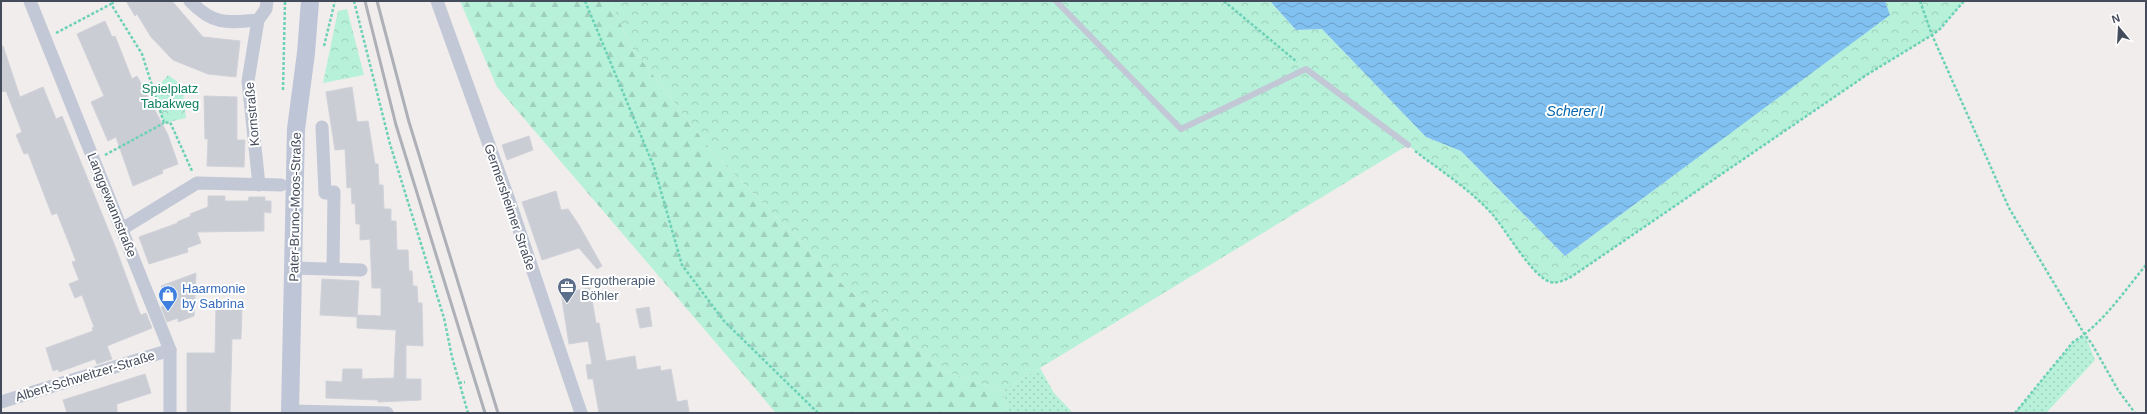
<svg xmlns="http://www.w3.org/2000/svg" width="2147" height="414" viewBox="0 0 2147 414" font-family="Helvetica,sans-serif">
  <defs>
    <pattern id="grass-dots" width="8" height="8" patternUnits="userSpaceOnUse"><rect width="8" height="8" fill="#b7f1da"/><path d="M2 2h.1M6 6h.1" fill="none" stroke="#9fd0bd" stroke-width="1.8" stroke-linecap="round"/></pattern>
    <pattern id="forest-firs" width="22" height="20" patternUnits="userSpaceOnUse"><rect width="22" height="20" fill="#b7f1da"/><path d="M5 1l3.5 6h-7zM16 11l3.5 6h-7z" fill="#9fd0bd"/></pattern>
    <pattern id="park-crowns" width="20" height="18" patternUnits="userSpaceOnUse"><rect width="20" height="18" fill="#b7f1da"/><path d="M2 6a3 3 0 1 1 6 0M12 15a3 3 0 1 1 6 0" fill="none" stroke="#9fd0bd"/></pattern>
    <pattern id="water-waves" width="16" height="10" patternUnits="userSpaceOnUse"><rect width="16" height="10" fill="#81c1f1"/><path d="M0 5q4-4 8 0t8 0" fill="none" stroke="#6b9fc6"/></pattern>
  </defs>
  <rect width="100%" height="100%" fill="#f0edec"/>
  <!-- grass -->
  <g fill="url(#grass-dots)">
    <polygon points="2085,335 2095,360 2046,413 2015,413 2073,342"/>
    <polygon points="1040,368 1054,393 1073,413 1009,413 1002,391"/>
  </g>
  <!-- forest -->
  <polygon fill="url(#forest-firs)" points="460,1 611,1 630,45 711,150 841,283 942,370 1002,391 1009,413 776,413 497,87"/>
  <!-- park -->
  <g fill="url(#park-crowns)">
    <path d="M611,1H1270L1296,30L1322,29L1426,137L1461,151L1565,256L1889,15L1885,1H1964L1940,29L1932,35L1868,74L1571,277C1564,280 1558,284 1551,282C1532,277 1506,230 1493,215C1469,188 1436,168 1408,145L1002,391L942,370L841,283L711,150L630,45Z"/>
    <polygon points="347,9 364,75 323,83 338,11"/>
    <polygon points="168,75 182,85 186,118 164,123 154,91"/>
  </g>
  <!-- water -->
  <polygon fill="url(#water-waves)" points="1270,1 1885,1 1890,15 1565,256 1461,151 1426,137 1322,29 1296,30"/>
  <!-- building -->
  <g fill="#cbcdd5" stroke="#d0d1d9">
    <polygon points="126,1 172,1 203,37 240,41 236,77 208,74 173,60 151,37 137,14 135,16"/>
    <polygon points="105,21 112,37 115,36 132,79 137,76 168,135 178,164 162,170 163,173 133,186 116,137 108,141 91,102 104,96 77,34"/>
    <polygon points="3,46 20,97 43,87 56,119 62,116 115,246 139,311 141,315 146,313 152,328 107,346 112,359 97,364 95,359 59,372 58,369 53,371 46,348 93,331 92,328 94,327 82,295 75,298 69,284 79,280 72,262 76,261 57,213 52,215 28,153 24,154 16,135 22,132 6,91 1,92 1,47"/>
    <polygon points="352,87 357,122 368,121 375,164 378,164 379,185 383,185 384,209 391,209 391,221 396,221 397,250 408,250 409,271 412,271 413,286 417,286 418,303 422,303 423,346 406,345 406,379 421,379 421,400 378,402 378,400 326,398 326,381 342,382 343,369 362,369 362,379 394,378 396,330 357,328 357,315 381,316 381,288 372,288 370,239 360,240 360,224 356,224 355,203 352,204 351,187 347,188 345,149 335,150 326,92"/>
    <polygon points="204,96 237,97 237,140 245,140 244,167 207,166 208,139 205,139"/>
    <polygon points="529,136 533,150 507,160 502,145"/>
    <polygon points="556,191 561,210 568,209 579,225 602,266 597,269 579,248 542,260 522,202"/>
    <polygon points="208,196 225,196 225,201 248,201 249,197 265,197 265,201 271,201 271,213 264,212 264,231 197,232 201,243 187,248 188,252 149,264 139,237 178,223 177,222 191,216 190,214 208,207"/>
    <polygon points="196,273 194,316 178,322 178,318 167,322 161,307 168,304 161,286"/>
    <polygon points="322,279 359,281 357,317 320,315"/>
    <polygon points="590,288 596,323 599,323 606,361 635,356 637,370 660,366 661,371 671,369 677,402 687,400 689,412 599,413 593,379 588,379 586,365 592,364 588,341 569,344 561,293"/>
    <polygon points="216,307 242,308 241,339 232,339 230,413 187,413 187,353 215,353"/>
    <polygon points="649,307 652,326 640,328 636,309"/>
    <polygon points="145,374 151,393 117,404 117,413 67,413 63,400"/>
  </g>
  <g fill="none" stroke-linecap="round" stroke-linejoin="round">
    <!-- path -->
    <g stroke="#6dd1b6" stroke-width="2.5" stroke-dasharray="3 2" stroke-linecap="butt">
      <polyline points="354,1 390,144 444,318 452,357 468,413"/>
      <polyline points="585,1 654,167 682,265 724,321 818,413"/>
      <polyline points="1224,1 1297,62"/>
      <polyline points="1920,1 1932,35 2009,208 2085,335 2092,344 2118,390 2135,413"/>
      <polyline points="111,4 116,1"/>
      <polyline points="56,33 111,4 142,54 164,123 170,122 192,171"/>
      <polyline points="324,46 335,1"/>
      <polyline points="283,90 285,1"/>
      <path d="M1415,151C1441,171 1471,190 1493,215C1506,230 1532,276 1550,282C1558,284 1564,280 1571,277L1868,74L1932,35L1940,29L1964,1"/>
      <polyline points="105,155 164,123"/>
      <polyline points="459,383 465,382"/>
      <path d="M2015,413L2073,342C2103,324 2124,291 2146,265"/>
    </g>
    <!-- lane -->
    <polyline stroke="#c2c8d5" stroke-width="6" points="1056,1 1181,129 1306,69 1408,145"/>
    <!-- street -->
    <g stroke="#c2c8d5" stroke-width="13">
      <polyline points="30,1 170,350 170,413"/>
      <path d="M190,1C213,25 226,23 258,20L266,9L267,1"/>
      <polyline points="437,1 509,200 581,413"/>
      <polyline points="258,20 248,81 259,185"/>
      <polyline points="322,127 325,193 334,192 333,269"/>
      <polyline points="122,229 197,183 281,185"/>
      <polyline points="293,268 361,270"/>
      <polyline points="1,402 170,350"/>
      <polyline points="290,411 387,413"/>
    </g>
    <!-- secondary -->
    <polyline stroke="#bec5d7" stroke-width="18" points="290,413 296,129 306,53 310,1"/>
    <!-- rail -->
    <g stroke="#aeb0b8" stroke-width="3">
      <polyline points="365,1 396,125 485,413"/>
      <polyline points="377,1 409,122 498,413"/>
    </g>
  </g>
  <!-- icons -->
  <defs>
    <symbol id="office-pin" viewBox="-11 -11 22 30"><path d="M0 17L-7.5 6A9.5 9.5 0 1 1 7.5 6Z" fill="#5c6f8a" stroke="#fff"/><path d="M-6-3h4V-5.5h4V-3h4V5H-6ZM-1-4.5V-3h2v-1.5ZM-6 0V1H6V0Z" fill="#fff"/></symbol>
    <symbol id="shop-pin" viewBox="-11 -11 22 30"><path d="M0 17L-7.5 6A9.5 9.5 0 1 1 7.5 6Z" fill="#3f7fe0" stroke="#fff"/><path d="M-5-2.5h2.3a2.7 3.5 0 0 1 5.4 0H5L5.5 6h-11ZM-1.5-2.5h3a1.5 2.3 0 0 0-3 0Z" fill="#fff"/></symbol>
  </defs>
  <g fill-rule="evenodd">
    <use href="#office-pin" x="556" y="276" width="22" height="30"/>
    <use href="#shop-pin" x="157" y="284" width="22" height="30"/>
  </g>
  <g text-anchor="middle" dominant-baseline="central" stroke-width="4" stroke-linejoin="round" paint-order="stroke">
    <!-- park labels -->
    <g font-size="13" fill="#118061" stroke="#fff">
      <text x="170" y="88">Spielplatz<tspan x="170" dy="15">Tabakweg</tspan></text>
    </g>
    <!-- street labels -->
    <g font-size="13" fill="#444b5b" stroke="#fff">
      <text transform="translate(252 114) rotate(-95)">Kornstraße</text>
      <text transform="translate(112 205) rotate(68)">Langgewannstraße</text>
      <text transform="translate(295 207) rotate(-89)">Pater-Bruno-Moos-Straße</text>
      <text transform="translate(510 207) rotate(71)">Germersheimer Straße</text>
      <text transform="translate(85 376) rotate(-17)">Albert-Schweitzer-Straße</text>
    </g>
    <!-- service labels -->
    <g font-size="13" fill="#4e5e75" stroke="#fff" text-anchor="start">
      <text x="581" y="280">Ergotherapie<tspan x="581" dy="15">Böhler</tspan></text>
    </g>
    <!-- shop labels -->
    <g font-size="13" fill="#366cbe" stroke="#fff" text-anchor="start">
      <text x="182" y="288">Haarmonie<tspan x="182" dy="15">by Sabrina</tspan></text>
    </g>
    <!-- water labels -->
    <g font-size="14" font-style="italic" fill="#0465af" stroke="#fff">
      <text x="1575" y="111">Scherer I</text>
    </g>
  </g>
  <!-- border -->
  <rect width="2147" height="414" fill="none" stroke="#444b5b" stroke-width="4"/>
  <!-- north arrow -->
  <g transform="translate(2119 28) rotate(342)" stroke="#ffffff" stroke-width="3" paint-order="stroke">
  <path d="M0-3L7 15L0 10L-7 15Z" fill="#444b5b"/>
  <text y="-6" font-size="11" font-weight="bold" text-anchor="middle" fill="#444b5b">N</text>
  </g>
</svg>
